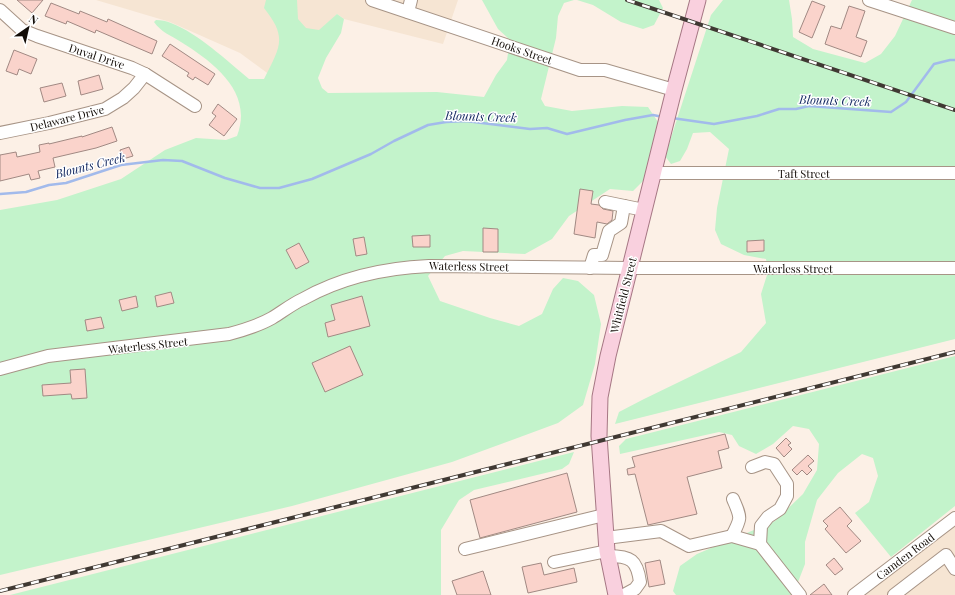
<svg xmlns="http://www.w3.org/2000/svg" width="955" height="595" viewBox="0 0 955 595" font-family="'Playfair Display',serif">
  <rect width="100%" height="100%" fill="#fcf0e6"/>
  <!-- industrial -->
  <g fill="#f6e5d3">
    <polygon points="96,0 458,0 443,44 344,19 337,14 278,81 240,53 170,22"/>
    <polygon points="955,524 955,595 862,595"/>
  </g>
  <!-- green -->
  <g fill="#c3f3cb">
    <path d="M266,0H297L298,19L306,28L319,30L337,14L344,19L341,33L326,58L318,78L322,88L328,93L437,92L484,97L496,75L507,60L510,40L498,29L482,0H574L564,3L558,16L556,38L541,99L545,106L572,111L622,106L648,107L658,122L646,178L633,191L610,189L569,216L552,239L525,254L463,251L445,256L428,276L440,301L490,318L519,326L542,314L553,289L563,278L578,281L594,295L601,324L595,364L583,405L558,423L452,462L292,506L0,575V210L57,200L121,179L165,150L196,138L226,140L237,136C254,92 213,62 181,42C170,35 161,32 154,22L156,20C161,20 167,21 171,23C199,34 226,60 249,79H264C280,47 288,38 264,8Z"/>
    <polygon points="577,0 659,0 663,8 654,25 643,29 621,22 593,5"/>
    <polygon points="723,0 789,0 792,19 793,37 813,49 865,63 881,54 895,36 912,0 955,0 955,339 615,424 619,412 644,399 741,352 766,323 761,294 768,272 766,259 744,255 721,244 715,230 717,208 729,149 710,132 693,133 687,149 680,161 671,164 665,156 711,15"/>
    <polygon points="955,356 955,506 891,557 855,513 869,502 878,476 873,458 862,454 838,473 817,500 805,542 805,564 793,595 676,595 673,591 680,566 697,554 775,521 803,494 817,470 819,444 809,429 793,426 773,444 756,454 739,446 732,435 719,432 620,454 619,446 626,439"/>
    <polygon points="574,452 569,464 562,469 474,490 459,500 441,530 441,595 10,595"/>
  </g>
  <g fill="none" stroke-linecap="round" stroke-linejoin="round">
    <!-- stream -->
    <g stroke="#a2baeb" stroke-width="2.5">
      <polyline points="672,118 714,124 757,116 779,109 796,109 809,106 891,112 906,102 934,64 950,60 955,60"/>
      <polyline points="0,194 26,192 49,185 66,183 121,165 163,160 182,161 225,178 260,188 279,188 312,179 371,154 394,141 428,125 446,122 466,121 530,129 547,128 567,134 625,120 653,115 663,117"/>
    </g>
  </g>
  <!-- building -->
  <g fill="#fad3cb" stroke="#a18983">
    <polygon points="17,0 43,0 32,13"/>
    <polygon points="812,1 825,6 812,38 799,32"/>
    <polygon points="51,3 79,14 80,11 107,22 108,19 157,41 152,54 96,30 95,33 67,21 66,24 45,16"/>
    <polygon points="849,6 865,11 856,37 867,41 861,57 825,44 831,26 841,29"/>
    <polygon points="170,44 215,74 208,85 195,77 193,80 187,76 189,73 162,56"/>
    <polygon points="14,50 37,59 31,74 19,69 17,75 6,71"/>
    <polygon points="99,75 103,89 81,95 78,81"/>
    <polygon points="62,83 66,96 44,102 40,88"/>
    <polygon points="218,104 237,119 224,136 209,125 216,116 212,113"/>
    <polygon points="112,127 117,141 96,148 53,158 55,167 38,171 40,178 31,180 29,174 0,181 0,155 16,152 17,157 40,152 39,145 49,143 49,144 82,136 82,137"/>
    <polygon points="129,147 133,156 123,159 120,150"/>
    <polygon points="580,189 593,191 591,204 599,205 603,209 613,211 612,220 607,224 597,222 595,238 574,234"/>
    <polygon points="483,228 498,229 498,252 483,252"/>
    <polygon points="430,235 430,247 413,247 412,236"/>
    <polygon points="364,237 367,254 356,256 353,239"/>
    <polygon points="764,240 764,251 747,252 747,241"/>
    <polygon points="299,243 309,262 296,269 286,250"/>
    <polygon points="171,292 174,303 157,307 155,296"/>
    <polygon points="136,296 138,307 122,311 119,300"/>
    <polygon points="362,296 370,326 328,337 325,323 335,320 331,305"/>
    <polygon points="101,317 104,328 87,331 85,320"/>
    <polygon points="350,346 363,375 325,392 312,363"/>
    <polygon points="85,369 87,398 72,399 71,394 43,396 42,385 71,383 70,370"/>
    <polygon points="725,434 729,448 718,451 722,468 687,477 697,514 648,525 635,474 628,475 627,469 635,467 632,457"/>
    <polygon points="786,438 791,443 788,445 792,449 784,457 776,448"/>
    <polygon points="808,455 814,461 808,466 812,470 807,475 802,470 797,475 792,470"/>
    <polygon points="567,473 577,512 480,538 470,500"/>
    <polygon points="840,507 852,521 847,526 861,541 846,553 825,529 828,526 823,521"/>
    <polygon points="834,558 843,569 835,575 826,565"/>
    <polygon points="660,560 665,584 649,587 645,563"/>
    <polygon points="541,563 544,575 574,568 577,582 528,593 522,567"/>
    <polygon points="483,571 491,595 457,595 452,581"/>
    <polygon points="824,584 832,595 810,595"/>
  </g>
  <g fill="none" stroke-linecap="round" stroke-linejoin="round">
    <defs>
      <g id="minor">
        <polyline points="372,0 580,70 605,70 674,90"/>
        <polyline points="869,0 955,28"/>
        <polyline points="0,10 22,30 37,36 132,68 145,74 195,106"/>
        <polyline points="408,12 411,0"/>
        <polyline points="0,133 49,123 105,109 123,98 134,88 145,74"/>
        <polyline points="653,173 955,173"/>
        <polyline points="605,202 644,210"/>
        <polyline points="590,268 594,255 602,255 609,231 621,223 624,206"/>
        <path d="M0,369L48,356L229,334C244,330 258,326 272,318C282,312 292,304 303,299C342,277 384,268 429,266L630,268H955"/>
        <polyline points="752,467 765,462 774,464 787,484 787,496 780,509 768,517 761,526 760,544 800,595"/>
        <path d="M732,536C742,517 741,518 733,499"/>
        <polyline points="606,538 661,531 689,546 732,536 760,544"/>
        <polyline points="465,549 604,515"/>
        <path d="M608,556C631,556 637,560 640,582L635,589L624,595"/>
        <polyline points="554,562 607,551"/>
        <polyline points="854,595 955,518"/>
        <polyline points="894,595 946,555 955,569"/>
      </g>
      <polyline id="major" points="616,595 607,551 599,436 600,397 608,356 674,90 698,0"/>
    </defs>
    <!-- minor casing -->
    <use href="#minor" stroke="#a79486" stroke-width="14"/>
    <!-- major casing -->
    <use href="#major" stroke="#a67784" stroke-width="17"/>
    <!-- minor -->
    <use href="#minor" stroke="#fff" stroke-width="12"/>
    <!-- major -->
    <use href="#major" stroke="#f9d0de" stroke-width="15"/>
    <defs>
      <g id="rail">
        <polyline points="627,0 955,110"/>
        <polyline points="0,591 955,352"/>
      </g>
    </defs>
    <!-- rail casing -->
    <use href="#rail" stroke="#403933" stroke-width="4"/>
    <!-- rail -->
    <use href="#rail" stroke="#fff" stroke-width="2.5" stroke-dasharray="8" stroke-linecap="butt"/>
  </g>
  <g text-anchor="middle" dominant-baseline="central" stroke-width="3" stroke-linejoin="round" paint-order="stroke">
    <!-- street labels -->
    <g font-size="11" fill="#120c07" stroke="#fff">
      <text transform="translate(522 50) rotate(19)">Hooks Street</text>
      <text transform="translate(97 56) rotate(18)">Duval Drive</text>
      <text transform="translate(67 118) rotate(-14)">Delaware Drive</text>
      <text x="804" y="173">Taft Street</text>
      <text transform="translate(469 266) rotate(1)">Waterless Street</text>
      <text x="793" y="268">Waterless Street</text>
      <text transform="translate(623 295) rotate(-76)">Whitfield Street</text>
      <text transform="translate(148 345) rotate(-6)">Waterless Street</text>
      <text transform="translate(905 556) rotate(-37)">Camden Road</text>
    </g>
    <!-- water labels -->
    <g font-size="12" font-style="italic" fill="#11265f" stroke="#fff">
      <text transform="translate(835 100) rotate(2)">Blounts Creek</text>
      <text transform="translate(481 116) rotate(2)">Blounts Creek</text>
      <text transform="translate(90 165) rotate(-14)">Blounts Creek</text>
    </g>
  </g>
  <!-- north arrow -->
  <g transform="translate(28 28) rotate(34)" stroke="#ffffff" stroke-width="3" paint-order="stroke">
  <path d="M0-3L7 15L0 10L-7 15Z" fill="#120c07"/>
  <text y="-6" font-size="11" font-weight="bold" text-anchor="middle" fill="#120c07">N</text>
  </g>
</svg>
